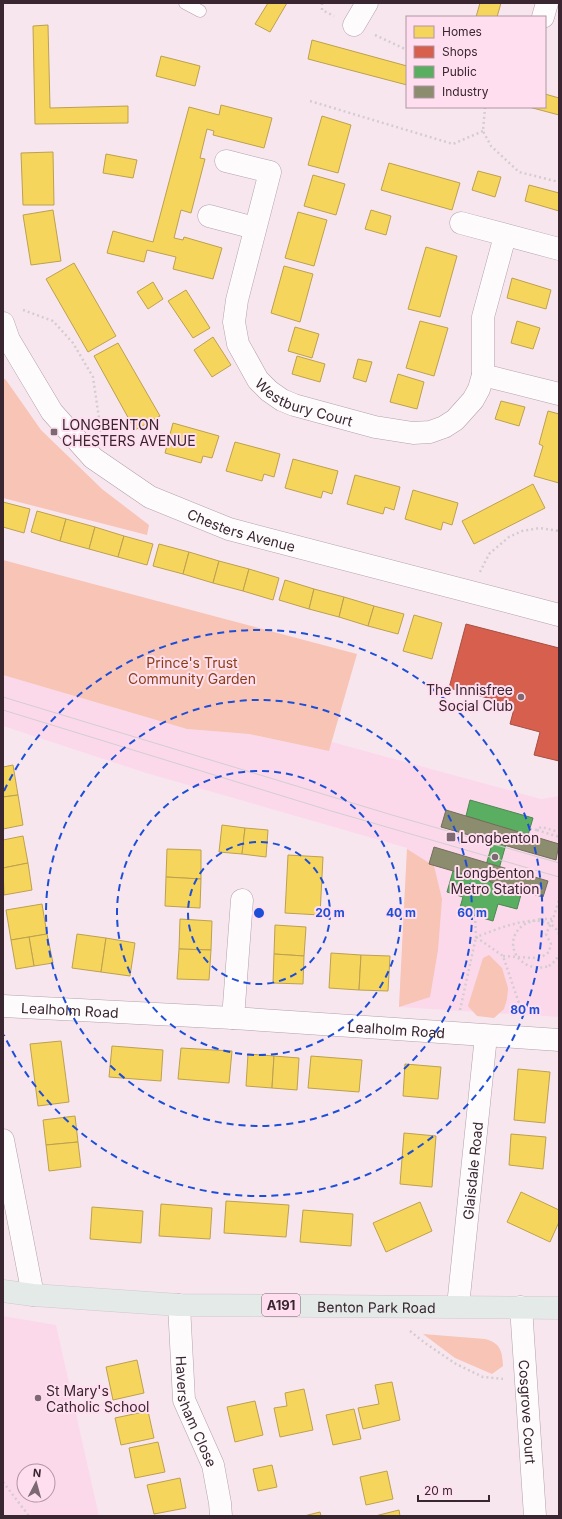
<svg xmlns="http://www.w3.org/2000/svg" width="562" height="1519" viewBox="0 0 562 1519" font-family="Inter,sans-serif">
  <rect width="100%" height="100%" fill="#f8e6ef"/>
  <!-- built -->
  <g fill="#fbd9eb" fill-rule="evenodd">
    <polygon points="3,675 187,729 249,734 329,751 332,742 541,799 559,796 559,1017 399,1007 407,848 146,773 3,726"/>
    <path d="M3,1316L56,1325L99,1516H3ZM24,1471H48V1495H24Z"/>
  </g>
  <!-- green -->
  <g fill="#f7c4b5">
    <polygon points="3,378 6,380 41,430 102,489 149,525 147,535 3,498"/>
    <polygon points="3,560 357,654 329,751 249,734 187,729 3,675"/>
    <polygon points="407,849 434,866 442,899 438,950 430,997 399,1007"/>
    <polygon points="489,955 502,968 508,988 507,999 504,1009 494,1018 477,1016 468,1006 483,958"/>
    <path d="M423,1334L485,1339C501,1343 502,1352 503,1366L492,1374L455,1358Z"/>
  </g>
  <!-- homes -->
  <g fill="#f6d55c" stroke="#bda04f">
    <polygon points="268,3 287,3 270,32 255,24"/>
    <polygon points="480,3 501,3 497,17 476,17"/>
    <polygon points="48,25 50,108 128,106 128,123 35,124 33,26"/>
    <polygon points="312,40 407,66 407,85 308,59"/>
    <polygon points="161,56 200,66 195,86 156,76"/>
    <polygon points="545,94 559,98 559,115 529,107 545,107"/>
    <polygon points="221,105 272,118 264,148 213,135 214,131 207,129 200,158 205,159 191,213 181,210 174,238 183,240 184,237 222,248 213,279 173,269 176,257 147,250 144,262 107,253 113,231 153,242 189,107 219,115"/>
    <polygon points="322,116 351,125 338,173 308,165"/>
    <polygon points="53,152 54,205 23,205 21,153"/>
    <polygon points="106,154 137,160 133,178 103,173"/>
    <polygon points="389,163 460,183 452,210 381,190"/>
    <polygon points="478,171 501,177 495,197 472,190"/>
    <polygon points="313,175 345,184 336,215 304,206"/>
    <polygon points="529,185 559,193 559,211 525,201"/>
    <polygon points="53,210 61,261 31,265 23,215"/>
    <polygon points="371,210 391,216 386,235 365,229"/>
    <polygon points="298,212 327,220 314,266 285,258"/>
    <polygon points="426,247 457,256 440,317 408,309"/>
    <polygon points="74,263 116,336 88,352 46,279"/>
    <polygon points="284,266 313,274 300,322 271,313"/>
    <polygon points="512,278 551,290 546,309 507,298"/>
    <polygon points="153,282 163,299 148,309 137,292"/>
    <polygon points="186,290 210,328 193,338 168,301"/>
    <polygon points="420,321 448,328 434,376 406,368"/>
    <polygon points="517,321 540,328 533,349 511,343"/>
    <polygon points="295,327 319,334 312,358 288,351"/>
    <polygon points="213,337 231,365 212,377 194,350"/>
    <polygon points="118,343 160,416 135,430 94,356"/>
    <polygon points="297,356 325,364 320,382 292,374"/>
    <polygon points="358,359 372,362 366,382 353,378"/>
    <polygon points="398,374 424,382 417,409 390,402"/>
    <polygon points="501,401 525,407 519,426 495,419"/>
    <polygon points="548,411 559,414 559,483 534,476 543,446 539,444"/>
    <polygon points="173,423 219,436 212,458 203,456 201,463 165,453"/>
    <polygon points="235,442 280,454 274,477 264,474 262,481 226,471"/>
    <polygon points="293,459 338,471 332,494 323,491 321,498 285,488"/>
    <polygon points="355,475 400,487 394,510 385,507 383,514 347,504"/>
    <polygon points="533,484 545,508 474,544 462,521"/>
    <polygon points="413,490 458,503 452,525 443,522 441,530 405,519"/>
    <polygon points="3,502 30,509 24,533 3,527"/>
    <polygon points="37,511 66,519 60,541 31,532"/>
    <polygon points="66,519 95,527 89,549 60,541"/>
    <polygon points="95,527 124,536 118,557 89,549"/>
    <polygon points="124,536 153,544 147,565 118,557"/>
    <polygon points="159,544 189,552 183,574 153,566"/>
    <polygon points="189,552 219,561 213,583 183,574"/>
    <polygon points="219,561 249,569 243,591 213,583"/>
    <polygon points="249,569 279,578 273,600 243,591"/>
    <polygon points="285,580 314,589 309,609 279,600"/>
    <polygon points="314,589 344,597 339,617 309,609"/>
    <polygon points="344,597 374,606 368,626 339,617"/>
    <polygon points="374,606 404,614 398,634 368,626"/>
    <polygon points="414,615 442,623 432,659 403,651"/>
    <polygon points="13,765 18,795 3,797 3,767"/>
    <polygon points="18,795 23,825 3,829 3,797"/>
    <polygon points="222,825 245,828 242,854 219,852"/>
    <polygon points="245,828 268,830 266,857 242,854"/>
    <polygon points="23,836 28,863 3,868 3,840"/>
    <polygon points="167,849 201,850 201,879 166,877"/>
    <polygon points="288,855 323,857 320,915 285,913"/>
    <polygon points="28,863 32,890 4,895 3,868"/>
    <polygon points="166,877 201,879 200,908 165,906"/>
    <polygon points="42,904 47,934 11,940 6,910"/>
    <polygon points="180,919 212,921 211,950 179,949"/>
    <polygon points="275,925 306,927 304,956 274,954"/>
    <polygon points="47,934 53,963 34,966 29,937"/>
    <polygon points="77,934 106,938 101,972 72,968"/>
    <polygon points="29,937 34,966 16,969 11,940"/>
    <polygon points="106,938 135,943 130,976 101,972"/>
    <polygon points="179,949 211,950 209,980 177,979"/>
    <polygon points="331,953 361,955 359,990 329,988"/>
    <polygon points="274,954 304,956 303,984 273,983"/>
    <polygon points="361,955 390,956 388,991 359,990"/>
    <polygon points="61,1041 69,1102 38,1106 30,1044"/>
    <polygon points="112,1046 163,1050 161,1081 109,1077"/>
    <polygon points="181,1048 232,1051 229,1083 178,1079"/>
    <polygon points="248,1054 274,1056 272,1088 246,1086"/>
    <polygon points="274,1056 299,1058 297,1090 272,1088"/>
    <polygon points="311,1056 362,1060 359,1092 308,1088"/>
    <polygon points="405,1064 441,1067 438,1099 403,1096"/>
    <polygon points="518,1069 550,1072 545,1123 514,1120"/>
    <polygon points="75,1116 78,1142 46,1145 43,1120"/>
    <polygon points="404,1133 436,1136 432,1187 400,1184"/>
    <polygon points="511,1134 546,1137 543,1169 509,1165"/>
    <polygon points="78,1142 81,1167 49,1171 46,1145"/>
    <polygon points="521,1192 559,1210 559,1222 550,1242 507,1222"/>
    <polygon points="226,1201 289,1205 286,1237 224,1233"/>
    <polygon points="420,1202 432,1231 386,1252 373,1223"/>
    <polygon points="161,1204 212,1208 210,1239 159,1236"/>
    <polygon points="92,1207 143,1211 141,1243 90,1239"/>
    <polygon points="303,1210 353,1214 351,1246 300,1242"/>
    <polygon points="137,1360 144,1393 113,1400 106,1367"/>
    <polygon points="392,1382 400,1420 363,1429 358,1408 379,1404 375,1385"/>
    <polygon points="304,1389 313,1430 280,1437 274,1408 287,1406 285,1393"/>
    <polygon points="255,1401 263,1435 235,1442 227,1407"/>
    <polygon points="354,1409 361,1439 333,1445 326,1415"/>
    <polygon points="148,1411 154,1438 121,1445 115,1418"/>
    <polygon points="158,1442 165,1472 135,1478 129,1448"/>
    <polygon points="272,1465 277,1487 258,1491 253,1469"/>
    <polygon points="387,1471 393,1499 366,1505 360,1477"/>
    <polygon points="180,1478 186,1508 154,1514 147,1485"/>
    <polygon points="399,1510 400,1516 375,1516"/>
    <polygon points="320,1512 321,1516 304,1516"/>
  </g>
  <!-- shops -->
  <polygon fill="#d6604d" stroke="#a74f44" points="466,624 559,648 559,761 534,755 540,732 510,724 515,705 449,688"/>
  <!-- public -->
  <polygon fill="#5aae61" stroke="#508552" points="470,800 533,818 526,842 508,837 495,883 522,891 517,909 498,904 493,921 459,911 463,897 447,892 453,871 482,879 495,834 477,829 480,820 466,816"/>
  <!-- industry -->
  <g fill="#8c8c6e" stroke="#736d5b">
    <polygon points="446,810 559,844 556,860 441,827"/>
    <polygon points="434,847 548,881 543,897 429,864"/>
  </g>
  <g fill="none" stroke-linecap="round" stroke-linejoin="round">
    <defs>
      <polyline id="service" points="185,3 200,11"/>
      <g id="minor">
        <polyline points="543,17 547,3"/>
        <polyline points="354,25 367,3"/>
        <path id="s1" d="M226,161L270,172L237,300L234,322L238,344L258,380L269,391L282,400L294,405L375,427L413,433L430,432L444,427L455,420L473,400L479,389L483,375V317L505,236"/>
        <polyline points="209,216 255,228"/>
        <polyline points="461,223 559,249"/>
        <path id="s2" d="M3,323L9,340L52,412L93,458L150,497L229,529L559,615"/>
        <polyline points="483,375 559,394"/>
        <path id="s3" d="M3,1006L233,1018L559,1040"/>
        <polyline points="233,1018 242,900"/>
        <polyline points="3,1140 33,1295"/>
        <path id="s4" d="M179,1305L184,1400L213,1465L220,1503L221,1516"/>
        <path id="s5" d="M458,1306L486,1036"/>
        <path id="s6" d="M521,1307L535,1516"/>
      </g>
      <g id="primary">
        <path id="s7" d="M3,1291L33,1295L179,1305L559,1308"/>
      </g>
    </defs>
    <!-- service casing -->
    <use href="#service" stroke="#b2a1aa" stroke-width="13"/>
    <!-- minor casing -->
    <use href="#minor" stroke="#b2a1aa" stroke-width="23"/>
    <!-- primary casing -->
    <use href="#primary" stroke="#d1c7cc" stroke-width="23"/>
    <!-- path -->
    <g stroke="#d4cccf" stroke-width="2.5" stroke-dasharray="2 3" stroke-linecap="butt">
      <polyline points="322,3 322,10 334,16"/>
      <polyline points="375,35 407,50"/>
      <polyline points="310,101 453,144 483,131"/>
      <polyline points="485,107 483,131 491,146 519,172 559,182"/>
      <polyline points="23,310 53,321 73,343 93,377 101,432"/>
      <polyline points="480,572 489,554 509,537 522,531 540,528 559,531"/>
      <polyline points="530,829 537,830 541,827 559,832"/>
      <polyline points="537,830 559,837"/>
      <path d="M475,916L476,937C496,930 547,906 559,934"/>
      <polyline points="540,919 553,919 559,900"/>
      <polyline points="503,956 533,958"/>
      <polyline points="549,966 555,961 559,955"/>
      <polyline points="460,1010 476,937 503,956 523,1015"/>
      <polyline points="410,1331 425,1343 456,1364 483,1377 503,1379"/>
      <polyline points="3,1482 29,1516"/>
    </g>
    <!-- service -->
    <use href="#service" stroke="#fefbfd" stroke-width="12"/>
    <!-- minor -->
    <use href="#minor" stroke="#fefbfd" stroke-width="22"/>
    <!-- primary -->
    <use href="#primary" stroke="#e4eae8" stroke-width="22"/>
    <!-- tram -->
    <g stroke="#d3cdd0" stroke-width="1">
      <polyline points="3,697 392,815 559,863"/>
      <polyline points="3,710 328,810 559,877"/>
    </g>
    <!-- path-bridge -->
    <g stroke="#d4cccf" stroke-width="2.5" stroke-dasharray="2 3" stroke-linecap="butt">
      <path d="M540,919C534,921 527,922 522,926C501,943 520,975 549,966"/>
      <polyline points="533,958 543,956 549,952 551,944 546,934 553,919"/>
    </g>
  </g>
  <!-- distance rings -->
  <g fill="none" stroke="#1d4ed8" stroke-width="2" stroke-dasharray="7 5">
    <circle cx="259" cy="913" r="71"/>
    <circle cx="259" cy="913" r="142"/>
    <circle cx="259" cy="913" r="213"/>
    <path d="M4 791A283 283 0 1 1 4 1035"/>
  </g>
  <!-- markers -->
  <g fill="#7c6973" stroke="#ffdfef" stroke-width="1.5">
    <rect x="50" y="428" width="8" height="8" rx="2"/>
    <circle cx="521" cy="697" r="4"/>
    <rect x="446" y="832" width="10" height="10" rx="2"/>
    <circle cx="495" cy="857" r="4"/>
    <circle cx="38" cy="1398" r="4"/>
  </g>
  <g text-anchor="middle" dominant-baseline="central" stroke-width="4" stroke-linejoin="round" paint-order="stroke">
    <!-- shield labels -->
    <rect fill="#ffdfef" stroke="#745e69" stroke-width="1" x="262" y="1294" width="38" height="22" rx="3"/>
    <g font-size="13" font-weight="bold" fill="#392630">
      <text x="281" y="1305">A191</text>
    </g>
    <!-- street labels -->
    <g font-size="14" fill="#392630" stroke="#ffdfef">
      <text stroke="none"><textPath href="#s1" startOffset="316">Westbury Court</textPath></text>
      <text stroke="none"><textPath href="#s2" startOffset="330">Chesters Avenue</textPath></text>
      <text stroke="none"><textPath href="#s3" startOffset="67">Lealholm Road</textPath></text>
      <text stroke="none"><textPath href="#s3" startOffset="394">Lealholm Road</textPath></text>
      <text stroke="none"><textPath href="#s5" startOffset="136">Glaisdale Road</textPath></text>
      <text stroke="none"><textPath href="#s7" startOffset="374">Benton Park Road</textPath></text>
      <text stroke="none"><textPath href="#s4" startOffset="109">Haversham Close</textPath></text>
      <text stroke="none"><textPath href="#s6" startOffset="105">Cosgrove Court</textPath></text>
    </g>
    <!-- poi labels -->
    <g font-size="14" fill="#392630" stroke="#ffdfef" text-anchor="start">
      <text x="62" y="424">LONGBENTON<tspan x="62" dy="16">CHESTERS AVENUE</tspan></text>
      <text x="513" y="689" text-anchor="end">The Innisfree<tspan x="513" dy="16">Social Club</tspan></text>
      <text x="460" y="837">Longbenton</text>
      <text x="495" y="872" text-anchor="middle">Longbenton<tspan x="495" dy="16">Metro Station</tspan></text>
      <text x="46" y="1390">St Mary's<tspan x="46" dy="16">Catholic School</tspan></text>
    </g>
    <!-- park labels -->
    <g font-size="14" fill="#8a3f15" stroke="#ffdfef">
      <text x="192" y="662">Prince's Trust<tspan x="192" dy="16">Community Garden</tspan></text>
    </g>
  </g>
  <circle cx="259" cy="913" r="6" fill="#1d4ed8" stroke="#ffdfef" stroke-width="2"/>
  <g font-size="12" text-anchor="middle" font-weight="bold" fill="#1d4ed8" stroke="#ffdfef" stroke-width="4" stroke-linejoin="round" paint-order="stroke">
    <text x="330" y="917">20 m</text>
    <text x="401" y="917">40 m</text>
    <text x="472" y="917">60 m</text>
    <text x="525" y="1014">80 m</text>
  </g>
  <!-- border -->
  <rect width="562" height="1519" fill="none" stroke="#392630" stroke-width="8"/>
  <!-- legend -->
  <rect x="406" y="16" width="140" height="92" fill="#ffdfef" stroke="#b095a3"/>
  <rect x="414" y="26" width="20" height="12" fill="#f6d55c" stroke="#b095a3"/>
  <text x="442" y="36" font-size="12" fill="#392630">Homes</text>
  <rect x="414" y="46" width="20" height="12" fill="#d6604d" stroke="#b095a3"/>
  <text x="442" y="56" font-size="12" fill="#392630">Shops</text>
  <rect x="414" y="66" width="20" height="12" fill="#5aae61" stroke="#b095a3"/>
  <text x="442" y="76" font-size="12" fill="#392630">Public</text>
  <rect x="414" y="86" width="20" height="12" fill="#8c8c6e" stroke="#b095a3"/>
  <text x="442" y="96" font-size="12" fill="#392630">Industry</text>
  <!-- north arrow -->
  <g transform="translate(36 1483) rotate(6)"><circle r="19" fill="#ffdfef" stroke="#b095a3"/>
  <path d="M0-3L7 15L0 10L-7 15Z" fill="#7c6973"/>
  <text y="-6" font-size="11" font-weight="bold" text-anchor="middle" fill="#392630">N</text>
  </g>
  <!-- scale -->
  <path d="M418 1495v6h71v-6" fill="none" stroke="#392630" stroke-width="2"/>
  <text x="424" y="1495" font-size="12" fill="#392630" stroke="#ffdfef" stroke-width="3" paint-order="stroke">20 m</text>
</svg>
